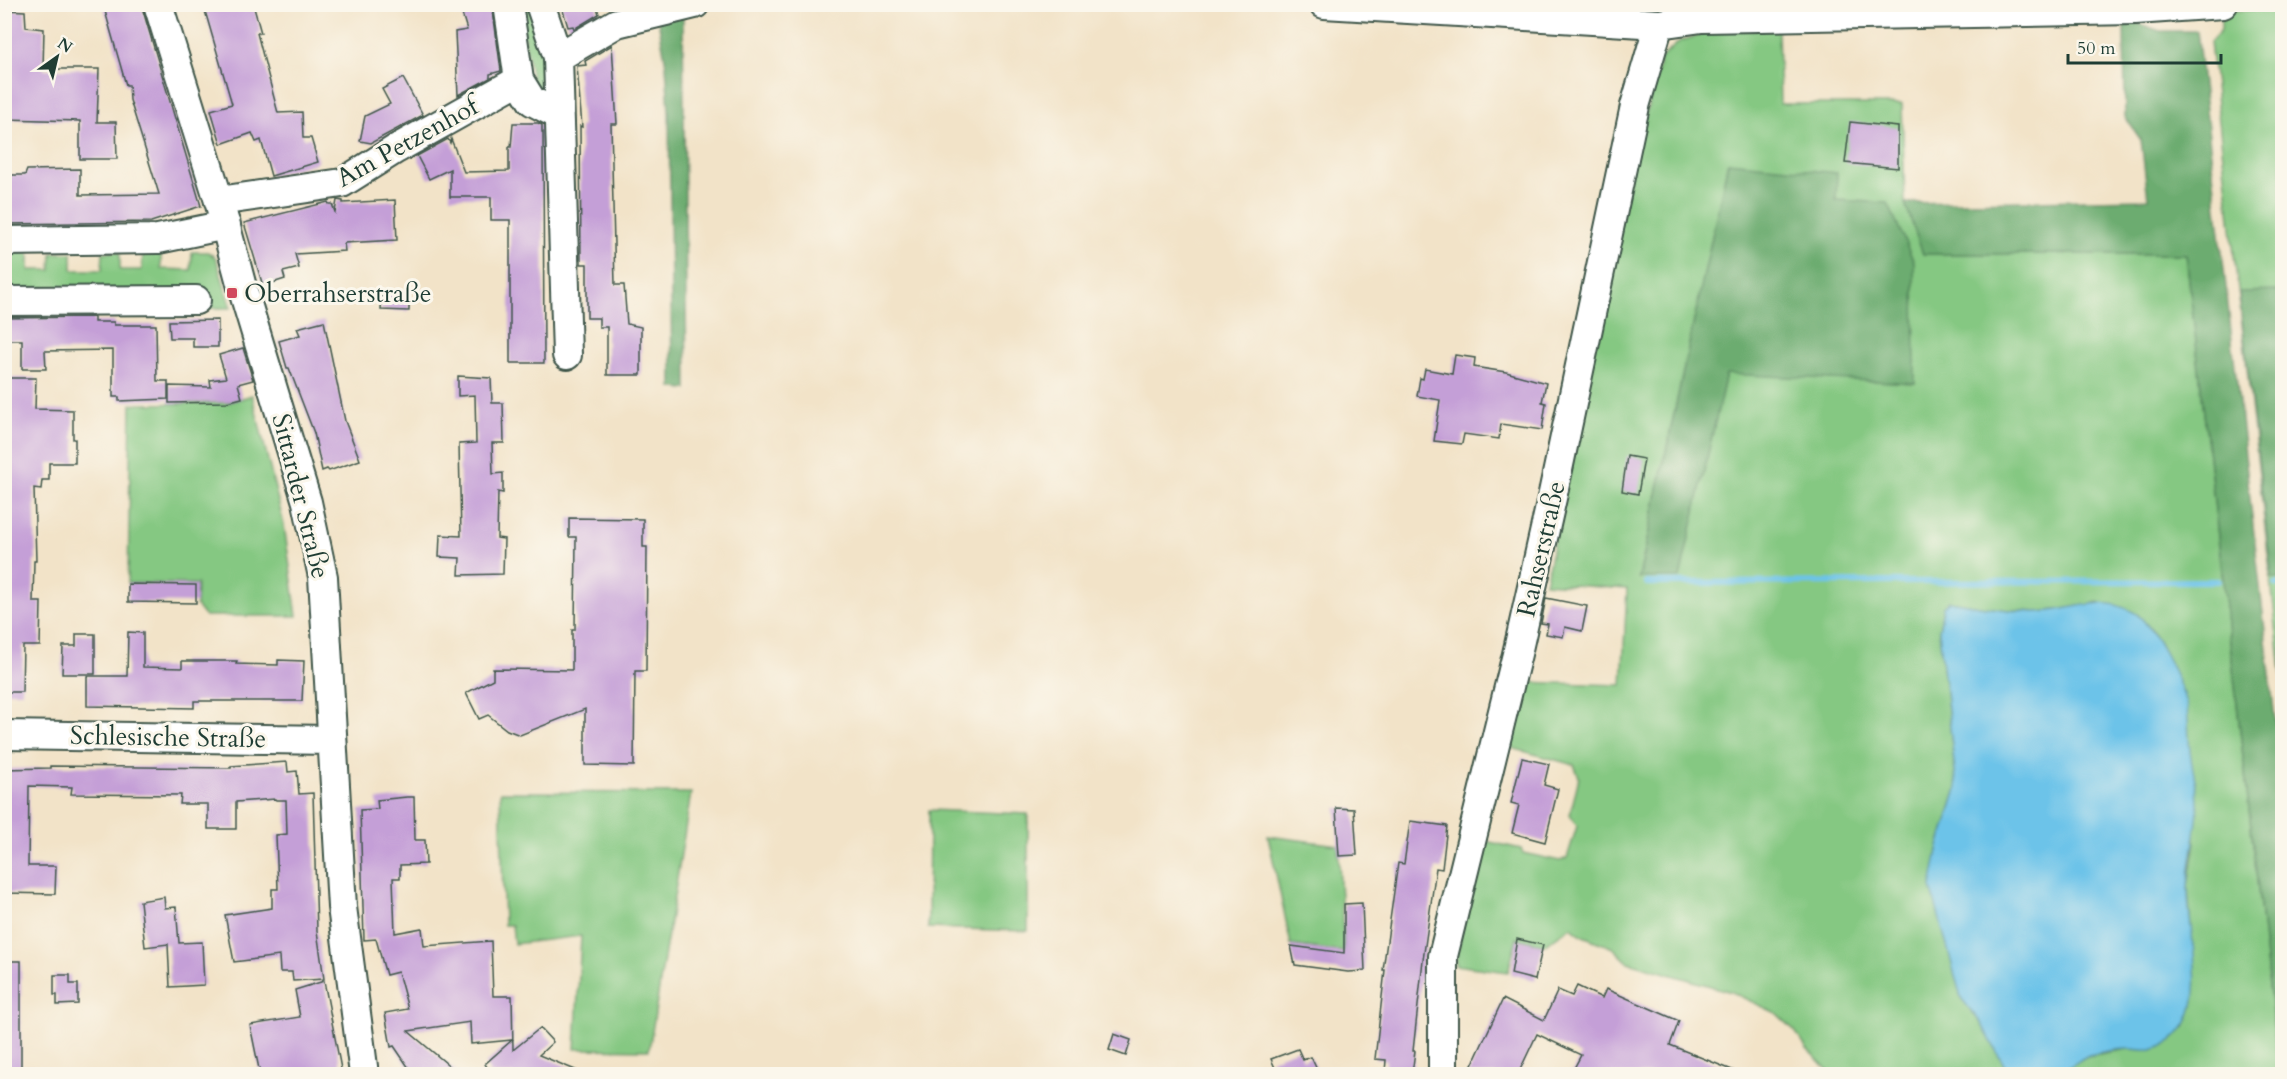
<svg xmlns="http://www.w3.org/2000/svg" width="2287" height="1079" viewBox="0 0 2287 1079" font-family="Cardo,serif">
  <rect width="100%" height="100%" fill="#fbf7ec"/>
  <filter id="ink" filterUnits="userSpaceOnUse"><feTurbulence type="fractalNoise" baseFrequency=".0167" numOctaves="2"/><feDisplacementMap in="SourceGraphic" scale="12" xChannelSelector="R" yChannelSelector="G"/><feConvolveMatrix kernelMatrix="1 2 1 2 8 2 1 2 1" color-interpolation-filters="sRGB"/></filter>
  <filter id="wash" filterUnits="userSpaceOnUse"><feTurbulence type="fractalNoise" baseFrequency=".008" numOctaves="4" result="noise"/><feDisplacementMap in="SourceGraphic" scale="24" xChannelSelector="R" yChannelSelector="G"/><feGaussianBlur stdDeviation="1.35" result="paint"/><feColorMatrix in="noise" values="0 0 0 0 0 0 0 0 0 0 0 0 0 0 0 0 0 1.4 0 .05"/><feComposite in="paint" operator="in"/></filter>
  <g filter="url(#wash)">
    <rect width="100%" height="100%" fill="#f2e3c8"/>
    <!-- green -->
    <g fill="#85c882" stroke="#52825b" stroke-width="1.5" fill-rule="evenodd">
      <polygon points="518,5 534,5 550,54 545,96 535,95"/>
      <polygon points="2282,9 2282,679 2210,42 2221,30 2221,11"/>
      <path d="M1778,29L1780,104H1902L1905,203L1923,254H2186L2279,1074H2021L2033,1067L2046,1066L2063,1069L2087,1056L2128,1049L2151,1050L2185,1027L2193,1006L2195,986L2188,887L2195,842L2186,707L2178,682L2153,632L2138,615L2098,602L2076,608L2037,612L1996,609L1949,601L1943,607L1939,631L1957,789L1938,850L1961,998L1981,1023L2009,1074H1832L1807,1049L1795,1031L1776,1013L1731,992L1628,962L1613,948L1583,936L1571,927L1545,945L1517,938L1508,972L1455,965L1481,840L1521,849L1523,853L1560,861L1567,858L1577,826L1570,815L1579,777L1574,765L1504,746L1521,682L1622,685L1627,589L1545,583L1633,161L1661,58L1680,41L1713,31ZM1728,162L1836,200L1915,383L1726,373L1680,577H1639Z"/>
      <polygon points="103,252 120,252 120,270 142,270 143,252 161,252 161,269 191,270 192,252 208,252 216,258 231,308 199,308 6,290 6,253 29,253 29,270 51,270 52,253 72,253 72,270 102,270"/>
      <polygon points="252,395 284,525 297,616 204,616 196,606 197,584 128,583 131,404 227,403"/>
      <polygon points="500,792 691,793 649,1050 575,1049 581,936 514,944 512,925 504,925"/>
      <polygon points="929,810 1028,814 1028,931 928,928"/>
      <polygon points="1268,836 1338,845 1344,952 1291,945"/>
    </g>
    <!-- forest -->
    <g fill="#6cac70" stroke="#467452" stroke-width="1.5">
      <polygon points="683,15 687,389 672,388 669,112 666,65 658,19"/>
      <polygon points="2131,21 2160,31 2197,31 2282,781 2282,1074 2279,1074 2186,254 1923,254 1905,203 2148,199 2141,140 2125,117 2124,22"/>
      <polygon points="1728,162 1837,173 1836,200 1888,203 1914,262 1915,383 1726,374 1680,578 1639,578"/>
      <polygon points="2282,291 2282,578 2272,578 2239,292"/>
    </g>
    <!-- water -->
    <path fill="#6cc3e9" stroke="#46808e" stroke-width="1.5" d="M1949,601C1977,606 2005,611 2034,612C2073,613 2098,591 2135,613C2153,624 2183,687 2187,708C2189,724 2188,741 2191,758C2193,773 2199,791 2198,807C2197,834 2189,861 2188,888C2187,928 2209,996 2182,1030C2175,1040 2164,1047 2152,1050C2145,1051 2137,1049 2130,1049C2117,1049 2101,1052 2089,1055C2081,1058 2074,1066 2065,1068C2058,1070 2051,1066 2043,1067C2030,1067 2022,1075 2009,1074L1981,1023L1961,998L1931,887L1938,850L1957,789L1939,631L1943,607Z"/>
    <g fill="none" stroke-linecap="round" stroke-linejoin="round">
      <!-- stream -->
      <g stroke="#6cc3e9" stroke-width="6">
        <polyline points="1647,583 2218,581"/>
        <polyline points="2276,584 2282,585"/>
      </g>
    </g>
    <g id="blocks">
      <!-- building -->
      <g fill="#c49fd7">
        <polygon points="103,4 141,4 201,206 151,222 4,224 4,175 25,175 27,170 80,169 80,195 159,194 130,100 129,85 126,85"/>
        <polygon points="203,4 253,4 261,33 257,33 278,113 302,112 303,138 311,138 318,162 271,176 261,140 256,142 252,133 221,144 211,110 232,104"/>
        <polygon points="459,4 492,4 501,71 490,74 490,78 458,95 455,32 467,30"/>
        <polygon points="561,4 596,4 599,14 574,29 573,26 568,27"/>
        <polygon points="4,10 25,11 26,27 44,29 43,69 99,69 97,122 116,122 117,159 80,159 80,121 4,119"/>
        <polygon points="612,45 617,124 611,124 615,285 624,285 627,324 641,327 641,375 607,375 607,327 599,327 599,318 587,318 587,264 581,264 580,126 582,127 577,66 586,65 585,61"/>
        <polygon points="403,78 423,115 371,143 360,141 365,116 390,104 382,89"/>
        <polygon points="1850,122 1898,127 1898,168 1845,163"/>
        <polygon points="513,123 538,123 542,125 542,132 543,132 544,363 510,363 510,220 491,220 491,197 450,197 450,169 429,179 417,156 448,139 450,143 451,139 464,172 509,171 509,147 511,147"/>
        <polygon points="337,200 343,201 343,203 395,200 397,240 344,243 345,251 295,254 299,268 283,272 285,279 263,286 244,223 328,202 329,204 332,204 335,212"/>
        <polygon points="382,292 409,293 409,311 381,310"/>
        <polygon points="94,317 94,322 114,322 114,325 156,325 157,381 168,381 168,399 119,401 119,397 113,397 113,350 45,351 46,369 22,369 22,340 4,340 4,318"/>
        <polygon points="218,320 218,347 193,347 193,338 170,338 169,321"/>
        <polygon points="324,321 345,421 360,460 329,471 327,469 322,471 314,433 289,368 287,368 279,341 300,335 297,328"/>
        <polygon points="243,348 253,380 238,384 242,398 227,402 169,403 169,386 211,387 210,380 226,378 219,355"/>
        <polygon points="1455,355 1475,358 1474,367 1506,372 1546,383 1542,402 1546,403 1542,430 1501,424 1499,439 1464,434 1462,444 1434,441 1440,400 1417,396 1420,378 1423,379 1425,369 1452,374"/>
        <polygon points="458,376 491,378 492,403 503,403 504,443 492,443 493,474 503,473 503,493 498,492 497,538 504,539 503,574 459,575 460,558 439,557 440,535 461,536 459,444 476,443 475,395 458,396"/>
        <polygon points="4,378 36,378 35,409 73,410 73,439 75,439 75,463 49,463 49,480 42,480 41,489 34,488 36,561 34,561 33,602 41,602 40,646 23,646 22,692 4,692"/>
        <polygon points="1627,456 1644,459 1638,494 1622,491"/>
        <polygon points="569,518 643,519 643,547 647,547 646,671 635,671 634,766 585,765 585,709 520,735 507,730 488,715 479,719 466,693 493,679 493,669 572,670 572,630 575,630 576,537 569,537"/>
        <polygon points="128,584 196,585 196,603 128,602"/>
        <polygon points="1546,598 1587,606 1582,631 1565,627 1563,637 1546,634 1548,624 1541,623"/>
        <polygon points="128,632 143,633 143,667 182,668 182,661 237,661 236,664 278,665 278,660 304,661 302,701 194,701 194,708 87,706 87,676 127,676"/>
        <polygon points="76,634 95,634 95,674 62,674 63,646 76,646"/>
        <polygon points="1522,758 1549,764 1544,785 1558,789 1545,842 1512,833 1519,805 1511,803"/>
        <polygon points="287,762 288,772 297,771 299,794 313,793 317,931 324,979 293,981 292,972 280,972 279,956 234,962 225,915 272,908 272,889 278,889 276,835 287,834 286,800 276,800 275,799 236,802 236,829 208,829 208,804 180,804 181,795 71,794 72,787 29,786 28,866 56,866 55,894 4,893 4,769 50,768 50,766 231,768 231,766"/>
        <polygon points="407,797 414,797 415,840 425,840 426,864 400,865 400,878 393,878 395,933 422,928 424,946 491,941 493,996 512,996 513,1050 540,1028 553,1042 539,1055 585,1074 487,1074 490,1072 485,1064 512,1040 471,1044 470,1022 408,1031 459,1074 413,1074 394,1046 391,1047 385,1013 408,1009 398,972 386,975 376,939 364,940 360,810 378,809 377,800"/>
        <polygon points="1336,808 1354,809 1357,855 1339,856"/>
        <polygon points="1410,821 1447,826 1442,869 1436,868 1423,960 1413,1051 1415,1051 1412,1074 1403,1074 1385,1072 1386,1060 1375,1059 1385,970 1383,970 1398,863 1404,864"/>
        <polygon points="164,897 165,908 176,907 179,943 202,942 204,985 170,987 168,944 145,947 140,901"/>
        <polygon points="1362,903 1365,971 1348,972 1295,965 1291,946 1344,953 1344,904"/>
        <polygon points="1517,939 1543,945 1535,980 1511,974"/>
        <rect x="4" y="961" width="17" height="113"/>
        <polygon points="54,975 70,975 70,984 78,984 78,1004 57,1005 57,995 54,995"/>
        <polygon points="324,981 342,1074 260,1074 250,1025 300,1017 295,990"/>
        <polygon points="1577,986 1602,998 1606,989 1679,1021 1670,1045 1742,1074 1571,1074 1581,1055 1537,1034 1518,1074 1468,1074 1503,999 1544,1020 1558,990 1572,996"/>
        <polygon points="1114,1034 1131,1040 1126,1056 1109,1050"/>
        <polygon points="1298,1049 1303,1060 1311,1057 1319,1074 1269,1074 1276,1070 1271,1059"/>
      </g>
    </g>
  </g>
  <g filter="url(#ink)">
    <use href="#blocks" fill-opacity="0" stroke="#3f564a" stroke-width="1.5"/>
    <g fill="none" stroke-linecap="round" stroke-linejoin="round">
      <defs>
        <g id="minor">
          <polyline points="158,4 219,201 242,287 307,502 323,577 342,907 364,1074"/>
          <polyline points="508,4 519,80 532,101 559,115"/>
          <polyline points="540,4 558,57 567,355"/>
          <polyline points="1324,4 1659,24 1702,18 2135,10 2223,4"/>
          <polyline points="558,57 617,23 695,4"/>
          <polyline points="219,201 342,183 396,149 519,80"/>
          <polyline points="4,241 158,239 226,225"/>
          <polyline points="4,301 196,300"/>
          <polyline points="4,735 332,740"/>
          <polyline points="1443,1074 1443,956 1517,654 1552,498 1635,106 1659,24"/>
        </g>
      </defs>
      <!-- minor casing -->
      <use href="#minor" stroke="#3f564a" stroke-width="32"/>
      <!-- minor -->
      <use href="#minor" stroke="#fff" stroke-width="28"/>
    </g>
  </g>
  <!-- markers -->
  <rect fill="#d1495b" stroke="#fbf7ec" stroke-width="2" x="226" y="287" width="12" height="12" rx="3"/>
  <g text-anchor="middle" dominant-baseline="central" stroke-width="6" stroke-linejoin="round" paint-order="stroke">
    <!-- street labels -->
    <g font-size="26" fill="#1f3d34" stroke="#fbf7ec">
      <text transform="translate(407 142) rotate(-29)">Am Petzenhof</text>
      <text transform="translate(301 496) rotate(76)">Sittarder Straße</text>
      <text transform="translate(1541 549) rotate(-77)">Rahserstraße</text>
      <text transform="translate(168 737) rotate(1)">Schlesische Straße</text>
    </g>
    <!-- poi labels -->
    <g font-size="26" fill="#1f3d34" stroke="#fbf7ec" text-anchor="start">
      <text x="244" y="293">Oberrahserstraße</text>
    </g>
  </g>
  <!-- margin -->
  <rect width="2287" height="1079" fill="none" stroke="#fbf7ec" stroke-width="24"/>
  <!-- north arrow -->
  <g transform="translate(57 57) rotate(34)" stroke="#fbf7ec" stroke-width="4.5" paint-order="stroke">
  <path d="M0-4.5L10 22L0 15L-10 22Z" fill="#1f3d34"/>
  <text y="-9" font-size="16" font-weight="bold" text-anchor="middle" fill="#1f3d34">N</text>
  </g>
  <!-- scale -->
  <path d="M2068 54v9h153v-9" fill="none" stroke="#1f3d34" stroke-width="3"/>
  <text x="2077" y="54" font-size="18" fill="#1f3d34" stroke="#fbf7ec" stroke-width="4.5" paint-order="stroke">50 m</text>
</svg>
